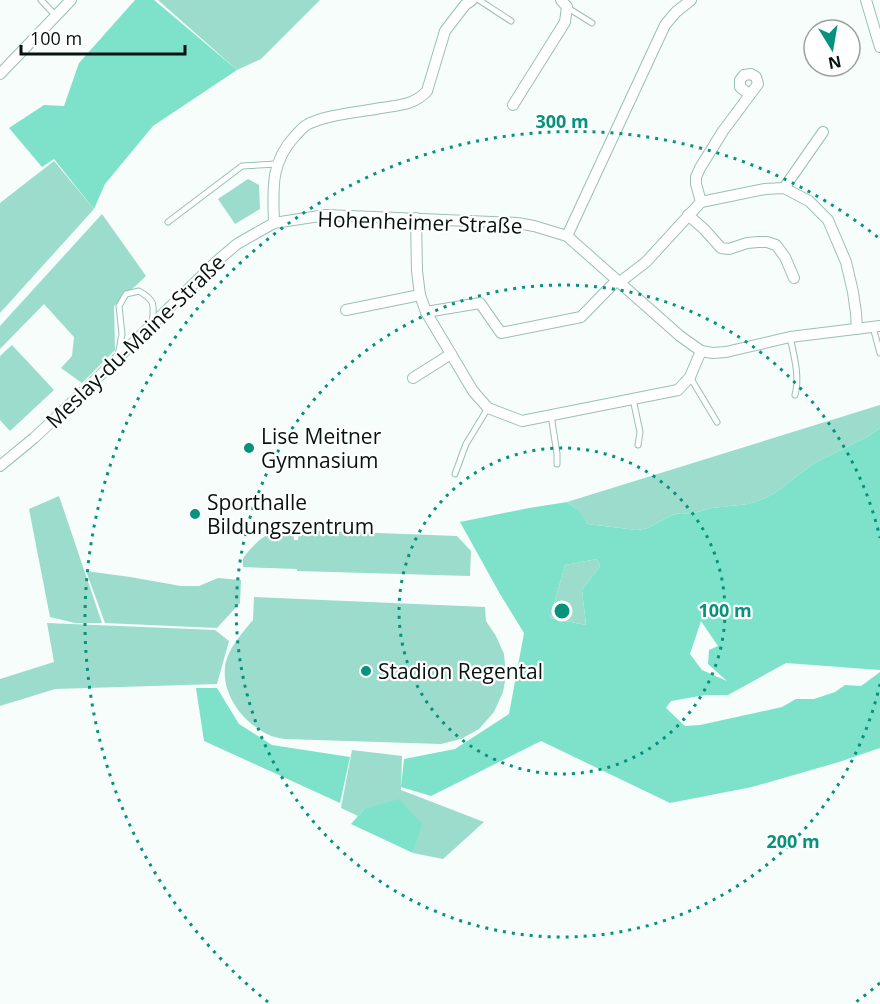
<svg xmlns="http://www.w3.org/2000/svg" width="880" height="1004" viewBox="0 0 880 1004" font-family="'Open Sans',sans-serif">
  <rect width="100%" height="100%" fill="#f6fdfb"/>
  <!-- green -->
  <g fill="#9cdccc">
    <polygon points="158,0 320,0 261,59 237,70"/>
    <polygon points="54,161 94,209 0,313 0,203"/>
    <polygon points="248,179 259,185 260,209 235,224 218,199"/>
    <polygon points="102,214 146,276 114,306 115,350 82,383 61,368 72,356 74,337 44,304 0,349 0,326"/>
    <polygon points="12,345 54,390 10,431 0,420 0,356"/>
    <path d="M880,405V428L867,437L813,464L775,493L763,499L748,504L712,508L690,514L679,513L672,515L648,528L637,530L587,524C584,515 575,507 567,502Z"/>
    <polygon points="59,496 102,623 75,623 50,617 29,509"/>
    <path d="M293,528L294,540H298L299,530L457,536L471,551L470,576L297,571V569L243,567V558C261,536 266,533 293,528Z"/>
    <polygon points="597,559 600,566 582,590 586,625 550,618 565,565"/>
    <polygon points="86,571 130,577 181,586 199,586 218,578 241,580 240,603 217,628 105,623"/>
    <path d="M254,597L485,607L486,621L496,636L504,654L506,676L503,692L494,712L479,729L461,739L441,744L285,739C279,738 272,737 267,734C243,722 222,695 225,667C227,650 242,633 253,620Z"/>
    <polygon points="47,623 215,630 229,641 217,684 55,689 0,706 0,679 54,662"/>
    <polygon points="352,750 402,756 401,790 484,822 443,859 413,853 421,824 364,809 358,816 341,808"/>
  </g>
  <!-- forest -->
  <g fill="#7ee2cb" fill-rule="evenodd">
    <polygon points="135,0 154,0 237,70 153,126 105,184 94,209 54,159 42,167 9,128 44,105 64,106 79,63"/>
    <path d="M880,428V670L786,663L728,695H706L671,701L666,708L685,726L700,725L782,707L796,699H814L835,692L845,685L861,686L880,672V748L839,762L752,787L670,803L541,741L431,796L401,787L404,759L455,749L509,714L524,633L500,594L460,522L529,508L567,502C576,508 584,514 587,524L637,530L648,528L672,515L680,513L690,514L712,508L748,504L763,499L775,493L813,464L867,437ZM597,559L600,566L582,590L586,625L550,618L565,565ZM701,621L718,646L709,650L708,664L727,681L702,670L690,654Z"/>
    <polygon points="196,688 217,688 239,724 272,745 350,757 340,803 204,741"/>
    <polygon points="399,799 422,824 413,853 351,824 364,809"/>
  </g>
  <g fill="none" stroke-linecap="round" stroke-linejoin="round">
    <defs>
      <g id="lane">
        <polyline points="41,0 56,16"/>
        <polyline points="479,0 511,21"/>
        <polyline points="568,8 592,23"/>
        <polyline points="168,222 242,166 277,164"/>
        <polyline points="873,327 880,353"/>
        <path d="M790,337C794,356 800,376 795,395"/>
        <path d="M118,356L122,334L119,306L126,294L139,291C156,301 154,305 152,323"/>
        <polyline points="690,377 717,422"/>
        <polyline points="633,399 640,432 638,445"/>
        <polyline points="551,415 557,454 557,464"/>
        <polyline points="455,474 466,444 488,408"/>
      </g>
      <g id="street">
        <polyline points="866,0 880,47"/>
        <polyline points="0,74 71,0"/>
        <polyline points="513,105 565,22 567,7 561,0"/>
        <polyline points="784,188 823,132"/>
        <polyline points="701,202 765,189 784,188 809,201 828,220 846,262 853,292 856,313 857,329"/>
        <polyline points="688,215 704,229 721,248 729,249 747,243 758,242 767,242 776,245 785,257 794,278"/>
        <polyline points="416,218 417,271 420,295 426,312 473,391 488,408 522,421 678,390 690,377 701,351"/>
        <path d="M274,223C273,189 270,163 295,136C298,133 301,129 305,126C322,115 360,112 381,108C400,105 414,105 427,91L445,31L465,5L472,0"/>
        <polyline points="567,236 665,25 676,12 691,0"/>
        <polyline points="620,282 646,262 701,202 696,184 696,177 700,168 723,131 758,84 756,77 751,74 744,75 740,80 740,87 750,95"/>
        <polyline points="346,310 420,295"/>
        <polyline points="426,312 480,303 501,333 581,317 617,280"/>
        <polyline points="413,378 451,354"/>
        <polyline points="0,466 34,438 83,392 217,261 237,244 274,223 326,215 517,223 534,226 567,236 680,336 701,351 713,353 726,352 790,337 880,326"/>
      </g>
    </defs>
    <!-- lane casing -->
    <use href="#lane" stroke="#99c0b6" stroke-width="7"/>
    <!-- street casing -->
    <use href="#street" stroke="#99c0b6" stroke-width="12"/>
    <!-- lane -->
    <use href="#lane" stroke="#fff" stroke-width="5"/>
    <!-- street -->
    <use href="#street" stroke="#fff" stroke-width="10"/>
  </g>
  <!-- distance rings -->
  <g fill="none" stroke="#06927d" stroke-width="3" stroke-dasharray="3 6">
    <circle cx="562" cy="611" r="163"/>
    <path d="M880 684A326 326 0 1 1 880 538"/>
    <path d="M880 983A489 489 0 0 1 856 1002M268 1002A489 489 0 1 1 880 239"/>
  </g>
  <!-- markers -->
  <g fill="#06927d" stroke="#fff" stroke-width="2">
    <circle cx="249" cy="448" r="6"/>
    <circle cx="195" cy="514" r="6"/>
    <circle cx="366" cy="671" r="6"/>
  </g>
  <g text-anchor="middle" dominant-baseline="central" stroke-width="4.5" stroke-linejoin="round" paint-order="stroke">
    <!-- street labels -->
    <g font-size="21" fill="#061411" stroke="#fff">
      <text transform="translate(420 222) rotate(2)">Hohenheimer Straße</text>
      <text transform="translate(135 341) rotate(-44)">Meslay-du-Maine-Straße</text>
    </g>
    <!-- poi labels -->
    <g font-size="21" fill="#061411" stroke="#fff" text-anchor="start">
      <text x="261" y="436">Lise Meitner<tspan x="261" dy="24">Gymnasium</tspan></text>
      <text x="207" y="502">Sporthalle<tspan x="207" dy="24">Bildungszentrum</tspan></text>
      <text x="378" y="671">Stadion Regental</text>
    </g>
  </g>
  <circle cx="562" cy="611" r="9" fill="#06927d" stroke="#fff" stroke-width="3"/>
  <g font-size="18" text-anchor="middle" font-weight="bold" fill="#06927d" stroke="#fff" stroke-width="4.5" stroke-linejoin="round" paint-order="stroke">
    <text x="562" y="128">300 m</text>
    <text x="725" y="617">100 m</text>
    <text x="793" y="848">200 m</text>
  </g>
  <!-- north arrow -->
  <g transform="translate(832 48) rotate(169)"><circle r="28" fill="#ffffff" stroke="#9ba1a0" stroke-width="1.5"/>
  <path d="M0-4.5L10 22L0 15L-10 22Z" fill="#06927d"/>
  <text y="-9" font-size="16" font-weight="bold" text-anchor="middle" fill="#061411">N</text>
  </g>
  <!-- scale -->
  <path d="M21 45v9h164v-9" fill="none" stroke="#061411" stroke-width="3"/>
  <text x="30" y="45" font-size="18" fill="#061411" stroke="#ffffff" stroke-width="4.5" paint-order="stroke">100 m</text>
</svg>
